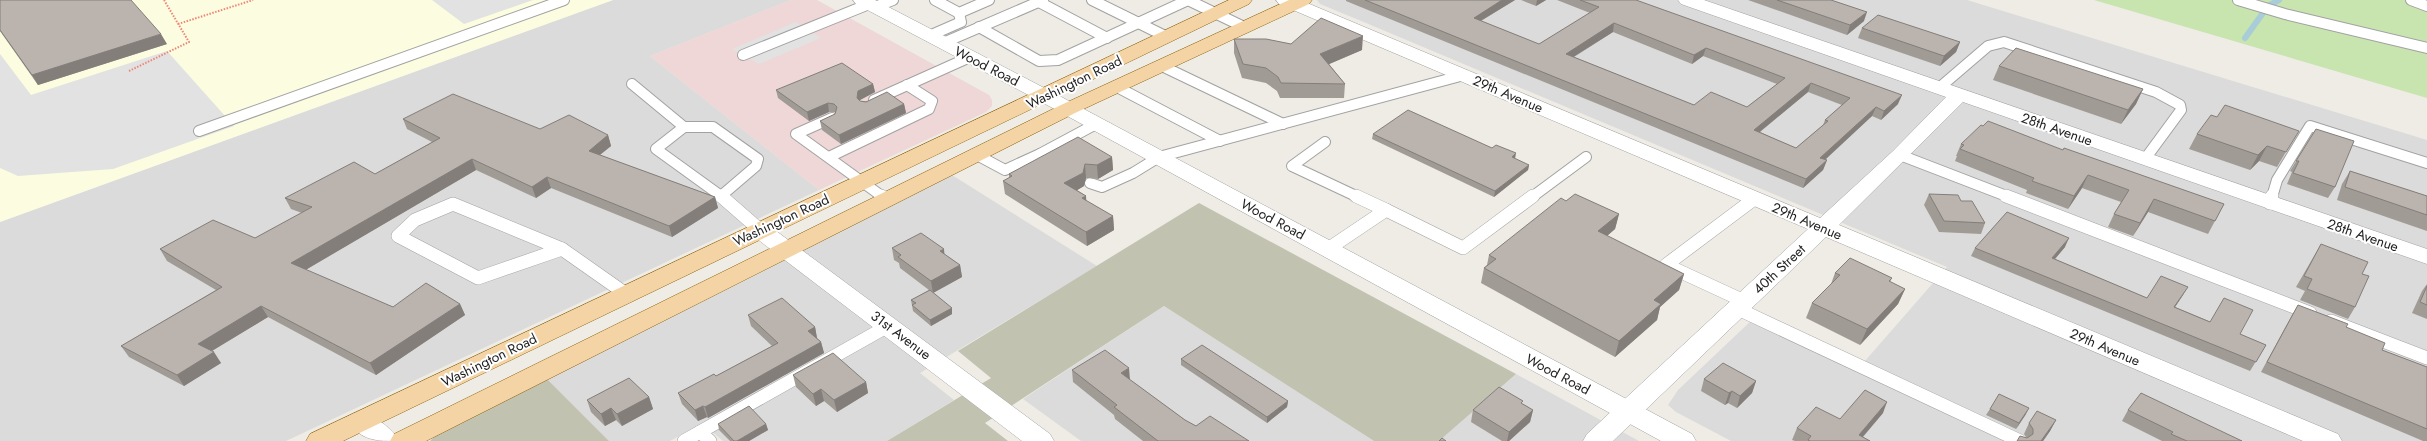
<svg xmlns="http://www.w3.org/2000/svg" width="2427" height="441" viewBox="0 0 2427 441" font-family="Jost,sans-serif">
  <rect width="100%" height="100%" fill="#eeece5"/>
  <!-- residential -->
  <g fill="#dcdbdb">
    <polygon points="613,0 791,0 650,56 819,190 286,441 0,441 0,222"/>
    <polygon points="1317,0 1967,0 2427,140 2427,441 1731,441 1676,412 1668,405 1678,390 1753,319 1858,369 1947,267 1366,23 1320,4"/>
    <polygon points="952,175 1097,266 920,373 954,400 887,441 723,441 702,423 670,441 609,441 547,379"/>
    <polygon points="1164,306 1374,441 1081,441 1023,399"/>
    <polygon points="1516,374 1639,441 1439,441"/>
  </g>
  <!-- commercial -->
  <polygon fill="#eed7d6" points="791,0 817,0 969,84 989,95 992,100 992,106 986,112 819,190 650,56"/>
  <!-- education -->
  <polygon fill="#fcfce0" points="0,0 613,0 0,222"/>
  <!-- construction -->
  <g fill="#c2c2b1">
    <polygon points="1199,203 1516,374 1439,441 1374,441 1164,306 985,423 1008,441 887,441 991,378 958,351"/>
    <polygon points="547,379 609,441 430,441 437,434"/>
  </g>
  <!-- grass -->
  <polygon fill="#c8e4af" points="2094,0 2427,0 2427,98"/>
  <!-- parking -->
  <g fill="#e2e2e2">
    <polygon points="432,0 533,0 464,24"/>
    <polygon points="796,22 821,38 759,64 732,49"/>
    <polygon points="167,51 234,126 113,169 18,176 0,168 0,54 31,95"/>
  </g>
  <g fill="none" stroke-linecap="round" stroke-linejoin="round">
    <!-- stream -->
    <polyline stroke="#a9cdd8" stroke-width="6" points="2245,38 2268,6 2279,0"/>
    <defs>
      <g id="service-far1">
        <polyline points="935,0 959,13 989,0"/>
        <polyline points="1092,0 1167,37"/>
        <polyline points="2238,0 2285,14 2427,48"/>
        <polyline points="2411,0 2427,6"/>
        <polyline points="1039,2 1107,38"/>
        <polyline points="875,7 893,0"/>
        <polyline points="979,27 1039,61 1058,60 1188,0 1244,27"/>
        <polyline points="929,36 961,22 959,13"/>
        <polyline points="943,43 1043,0"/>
        <polyline points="743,55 869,4"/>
        <polyline points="1162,66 1283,124"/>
        <polyline points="632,84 684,127"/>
        <polyline points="1117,87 1220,141"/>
        <polyline points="1939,88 1988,46 2004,42 2156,92 2180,105 2181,110 2145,159"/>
        <polyline points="874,100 970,57"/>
        <polyline points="832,118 796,134 883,197"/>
        <polygon points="684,127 713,127 758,159 756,166 721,196 656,149"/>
        <polyline points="199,131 564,0"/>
        <polyline points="1325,142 1292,166 1358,197"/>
        <polyline points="1040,154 1096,124"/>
        <polyline points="977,155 1005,170 1040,154 1048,159"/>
        <polyline points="1900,155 2009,197"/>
        <polyline points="829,157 929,109 932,101 907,85"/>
        <polyline points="1090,183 1102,187 1133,173 1159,157 1464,75"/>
        <polyline points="1532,197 1586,157"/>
        <polyline points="2272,197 2277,180 2310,126 2427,163"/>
      </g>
      <g id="service">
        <polyline points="721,196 760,230"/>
        <polyline points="881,196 887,200"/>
        <polyline points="1356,196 1386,210"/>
        <polyline points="2006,196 2310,313"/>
        <polyline points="2270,203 2272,196"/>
        <polygon points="453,204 562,249 478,278 398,236 415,220"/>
        <polyline points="562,249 626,294"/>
        <polyline points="1328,249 1386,210 1463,248 1533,196"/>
        <polyline points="1744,301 1666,265 1754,199"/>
        <polyline points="1736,308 2020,441"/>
        <polyline points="2331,321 2427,358"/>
        <polyline points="700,432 710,441"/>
        <polyline points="684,441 888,326"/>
      </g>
      <g id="minor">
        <polygon points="1276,0 1300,0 1820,218 1893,151 1946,97 1681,4 1678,0 1704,0 2427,249 2427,264 1963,102 1839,225 2338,434 2342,441 2303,441 1826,237 1613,441 1583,441 1587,434 1808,229 1279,4"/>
        <polygon points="760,223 768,225 1050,434 1054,441 1022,441 752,235 749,230 752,225"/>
        <path d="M361,412C375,416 392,428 399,441C376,441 361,441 348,421L352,414Z"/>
      </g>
      <polygon id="tertiary" points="853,0 875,0 1052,92 1692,434 1696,441 1661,441 1038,100 856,4"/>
      <g id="primary">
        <polygon points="1229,0 1252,0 1249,4 343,441 306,441 310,434"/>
        <polygon points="1289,0 1312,0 1309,4 1075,113 426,441 390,441 394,434 1061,105"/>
      </g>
    </defs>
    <!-- service-far1 casing -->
    <use href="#service-far1" stroke="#a2a2a2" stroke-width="12"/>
    <!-- service casing -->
    <use href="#service" stroke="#a2a2a2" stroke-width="14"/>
    <!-- minor casing -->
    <use href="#minor" stroke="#a2a2a2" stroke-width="1"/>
    <!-- tertiary casing -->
    <use href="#tertiary" stroke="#a2a2a2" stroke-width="1"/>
    <!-- primary casing -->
    <use href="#primary" stroke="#8c640d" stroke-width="1"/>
    <!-- path -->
    <g stroke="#ee8577" stroke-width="2" stroke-dasharray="1.5 1.5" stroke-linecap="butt">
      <polyline points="178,24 253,0"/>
      <polyline points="129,71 189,42 164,0"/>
    </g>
    <!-- service-far1 -->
    <use href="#service-far1" stroke="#fff" stroke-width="10"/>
    <!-- service -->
    <use href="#service" stroke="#fff" stroke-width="13"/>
    <!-- minor -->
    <use href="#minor" fill="#fff" fill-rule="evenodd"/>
    <!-- tertiary -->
    <use href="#tertiary" fill="#fff" fill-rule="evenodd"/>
    <!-- primary -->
    <use href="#primary" fill="#f4d3a5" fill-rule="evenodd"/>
  </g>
  <!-- wall -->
  <g fill="#a19b96" fill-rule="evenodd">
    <polygon points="0,0 167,44 38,85 0,31"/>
    <path d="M1346,0H1515L1481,21L1539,44L1590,13L1557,0H1636L1898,104L1881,120L1872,116L1825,160H1827L1823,170L1803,188L1346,1ZM1613,32L1692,64L1703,56L1777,84L1747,107L1694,105L1574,57ZM1808,92L1842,105L1825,120L1823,125L1796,148L1760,132Z"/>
    <polygon points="1521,0 1546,0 1536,6"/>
    <polygon points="1748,0 1831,0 1864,21 1847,35"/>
    <polygon points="1862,28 1960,42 1956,52 1940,66 1858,38"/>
    <polygon points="1234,39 1291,44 1362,50 1329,64 1345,84 1344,98 1280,98 1277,91 1266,83 1242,78 1234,53"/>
    <polygon points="1999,66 2143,89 2136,104 2121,124 1993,80"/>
    <polygon points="873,84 875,92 860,100 860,101 904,104 906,113 841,144 822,130 820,121 835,114 836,112 829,112 809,121 778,98 776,90"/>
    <polygon points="403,119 540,129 608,135 611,146 600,155 715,197 718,208 672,237 551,188 536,198 476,170 305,270 393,307 460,304 465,315 376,375 268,317 212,351 221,363 184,386 129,357 121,346 216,290 167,261 160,249 255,238 302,213 291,209 285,198 375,174 432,142 407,129"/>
    <polygon points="2316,129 2335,187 2328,198 2287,184 2292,172 2290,171"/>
    <polygon points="1373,134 1529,165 1528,170 1494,197 1372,139"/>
    <polygon points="2197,134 2290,145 2277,167 2259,161 2250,170 2189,149"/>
    <polygon points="1961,144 2063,150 2224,204 2208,234 2148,212 2133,236 2108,227 2114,214 2121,202 2082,188 2068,209 2026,193 2027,190 1955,161 1957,156 1956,156"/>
    <polygon points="1112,157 1113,170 1098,179 1086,178 1084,186 1077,190 1086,196 1086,201 1113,216 1114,230 1087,246 1005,194 1003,181 1009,178 1009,174"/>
    <polygon points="2350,171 2427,196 2427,231 2337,200 2342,184"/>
    <polygon points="1929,194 1961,201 1985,223 1981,234 1939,232 1924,205"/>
    <polygon points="1566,201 1619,214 1615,229 1607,236 1684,274 1679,290 1660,307 1657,320 1615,357 1481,283 1484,268 1487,265 1489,255"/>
    <polygon points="2321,244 2362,274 2355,307 2348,319 2300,300 2305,291 2296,287 2314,256"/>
    <polygon points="2065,247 2055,259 2147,298 2183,295 2175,307 2266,345 2250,371 1971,256 1975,248"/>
    <polygon points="892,248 944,254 960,265 962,277 933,293 952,314 931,326 913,311 911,300 929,290 900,268 899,263 894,260"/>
    <polygon points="1835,273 1892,278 1890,282 1905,289 1898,304 1860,345 1806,318 1812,303 1831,284"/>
    <polygon points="2427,284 2427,319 2412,313 2422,291"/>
    <polygon points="2298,305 2346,327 2382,350 2427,367 2427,441 2423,441 2261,372 2292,315"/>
    <polygon points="748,315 815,327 817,338 821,342 824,353 708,418 707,417 698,421 682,404 678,393 716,376 772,346 751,326"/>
    <polygon points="1181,359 1288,401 1287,407 1267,423 1181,365"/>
    <polygon points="1072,370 1130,380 1185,420 1196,426 1249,441 1143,441 1115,419 1114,415 1073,382"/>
    <polygon points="793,375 866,382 868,393 837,412 824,401 816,406 796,387"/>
    <polygon points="1704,379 1756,381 1752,393 1737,408 1728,403 1725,405 1701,391"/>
    <polygon points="649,397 653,409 622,426 616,420 605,426 591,412 587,400"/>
    <polygon points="1523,404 1533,410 1530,422 1509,441 1502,441 1471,422 1473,410"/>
    <polygon points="1990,409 2026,414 2016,429 1986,415"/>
    <polygon points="2128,410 2242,441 2162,441 2122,421"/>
    <polygon points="1883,413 1863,437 1870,441 1795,441 1792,440 1797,428 1840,419"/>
    <polygon points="2056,420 2050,431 2043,441 2017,441 2027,438 2024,434 2029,423"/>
    <polygon points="718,424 766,424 768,430 749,441 730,441 719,430"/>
  </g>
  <!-- shaded-wall -->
  <g fill="#837e7a">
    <polygon points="1502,0 1515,0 1472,26 1474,18"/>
    <polygon points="1537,0 1546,0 1536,6"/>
    <polygon points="1867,12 1864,21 1847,35 1850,25"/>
    <polygon points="1614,23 1613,32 1565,62 1566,54"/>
    <polygon points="161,34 167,44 38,85 32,75"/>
    <polygon points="1363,36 1362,50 1320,68 1320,54"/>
    <polygon points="1960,42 1956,52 1940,66 1944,56"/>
    <polygon points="1706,48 1703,56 1692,64 1694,55"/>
    <polygon points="1811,83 1808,92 1751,139 1754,130"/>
    <polygon points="873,84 875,92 860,100 859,106 857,98 858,91"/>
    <polygon points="2143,89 2136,104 2121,124 2128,110"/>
    <polygon points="1902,95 1898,104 1881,120 1884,111"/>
    <polygon points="828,103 829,112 809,121 807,112"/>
    <polygon points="904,104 906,113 841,144 839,135"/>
    <polygon points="1876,107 1872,116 1817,167 1820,158"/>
    <polygon points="608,135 611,146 592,161 589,151"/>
    <polygon points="2267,146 2259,161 2250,170 2258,155"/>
    <polygon points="1516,153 1515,159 1512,157"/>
    <polygon points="1112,157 1113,170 1098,179 1097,165"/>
    <polygon points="472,159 476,170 297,275 291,263"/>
    <polygon points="1827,160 1823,170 1803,188 1806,179"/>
    <polygon points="1085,164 1086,178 1084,186 1066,197 1064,183"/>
    <polygon points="1529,165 1528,170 1494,197 1495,191"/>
    <polygon points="2088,175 2082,188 2068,209 2074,196"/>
    <polygon points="547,177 551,188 536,198 532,187"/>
    <polygon points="1086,196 1087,209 1082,198"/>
    <polygon points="715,197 718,208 672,237 669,226"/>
    <polygon points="2154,199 2148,212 2133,236 2140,223"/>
    <polygon points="1619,214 1615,229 1594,247 1598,231"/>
    <polygon points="1113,216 1114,230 1087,246 1086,232"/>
    <polygon points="2069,238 2065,247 2048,267 2052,258"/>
    <polygon points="944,249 945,260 940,251"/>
    <polygon points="960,265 962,277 933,293 931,281"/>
    <polygon points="1684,274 1679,290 1660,307 1657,320 1615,357 1619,341 1654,300"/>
    <polygon points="2188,287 2183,295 2169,316 2174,307"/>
    <polygon points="1905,289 1898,304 1860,345 1867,329"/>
    <polygon points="460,304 465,315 376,375 370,363"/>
    <polygon points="261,306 268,317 205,355 198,344"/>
    <polygon points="952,308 952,314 931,326 930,320"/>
    <polygon points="815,327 817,338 811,342 808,331"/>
    <polygon points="821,342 824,353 708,418 705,407"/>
    <polygon points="214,352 221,363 184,386 177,375"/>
    <polygon points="1129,368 1130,380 1121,373"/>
    <polygon points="1756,381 1752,393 1737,408 1740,396"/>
    <polygon points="866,382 868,393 837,412 834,400"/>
    <polygon points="821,389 824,401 816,406 813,394"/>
    <polygon points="1732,391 1728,403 1725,405 1729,393"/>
    <polygon points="649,397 653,409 622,426 617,414"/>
    <polygon points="1288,401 1287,407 1267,423 1267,417"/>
    <polygon points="1887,402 1883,413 1859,441 1859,435"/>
    <polygon points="703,406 707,417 698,421 695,410"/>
    <polygon points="611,408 616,420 605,426 601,414"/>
    <polygon points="2029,408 2026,414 2016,429 2019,423"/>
    <polygon points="1533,410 1530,422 1509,441 1507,441 1509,432"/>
    <polygon points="2056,420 2050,431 2043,441 2041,441"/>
    <polygon points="766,424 768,430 749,441 737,441"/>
  </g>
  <!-- building -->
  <g fill="#bbb4ae" stroke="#837e7a" fill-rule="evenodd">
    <polygon points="0,0 131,0 161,34 32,75 0,30"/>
    <path d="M1365,0H1502L1474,18L1539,44L1599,7L1580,0H1636L1902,95L1884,111L1876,107L1820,158L1827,160L1806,179ZM1614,23L1694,55L1706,48L1785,78L1747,107L1711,92L1694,105L1566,54ZM1811,83L1850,98L1825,120L1828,121L1796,148L1754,130Z"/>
    <polygon points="1777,0 1831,0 1867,12 1850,25"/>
    <polygon points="1878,15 1960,42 1944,56 1862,28"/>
    <polygon points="1321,18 1363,36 1320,54 1345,84 1281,83 1278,77 1266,68 1243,64 1234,39 1266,39 1291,44"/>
    <polygon points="2016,48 2143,89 2128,110 1999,66"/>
    <polygon points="842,63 873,84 858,91 857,98 860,101 866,102 887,92 904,104 839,135 820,121 835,114 837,107 834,104 828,103 807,112 776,90"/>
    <polygon points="453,94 540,129 569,115 608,135 589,151 715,197 669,226 547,177 532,187 472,159 291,263 393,307 426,283 460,304 370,363 261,306 198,344 214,352 177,375 121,346 222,287 160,249 213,220 255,238 312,207 285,198 354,162 375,174 440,138 403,119"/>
    <polygon points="2225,105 2299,131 2286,152 2267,146 2258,155 2197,134 2211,115 2217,117"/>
    <polygon points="1408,110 1492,148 1496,145 1516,153 1512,157 1529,165 1495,191 1373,134"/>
    <polygon points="1988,121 2063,150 2064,148 2224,204 2215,221 2154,199 2140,223 2114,214 2129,190 2088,175 2074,196 2032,181 2034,178 1960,149 1964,145 1961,144 1981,125 1983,126"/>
    <polygon points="2316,129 2354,141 2335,187 2293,173 2299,161 2296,161"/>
    <polygon points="1078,137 1112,157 1097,165 1085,164 1083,173 1064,183 1086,196 1082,198 1113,216 1086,232 1003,181 1012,176 1009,174"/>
    <polygon points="2350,171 2427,196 2427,215 2345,187"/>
    <polygon points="1575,194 1619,214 1598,231 1684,274 1654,300 1661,304 1619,341 1484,268 1496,259 1489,255 1561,198 1566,201"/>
    <polygon points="1929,194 1958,195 1961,201 1972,201 1985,223 1944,221"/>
    <polygon points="2007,212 2069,238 2052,258 2147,298 2161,276 2188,287 2174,307 2210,322 2224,298 2253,310 2240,334 2266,345 2256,362 1975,248"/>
    <polygon points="921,233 944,249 940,251 960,265 931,281 898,257 901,255 892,248"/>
    <polygon points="2321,244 2368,262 2362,274 2369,276 2355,307 2307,289 2312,279 2304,276"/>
    <polygon points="1850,258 1892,278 1889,281 1905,289 1867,329 1812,303 1840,275 1835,273"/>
    <polygon points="2427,286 2427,305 2420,302"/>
    <polygon points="930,290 952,308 930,320 912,305 916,303 911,300"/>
    <polygon points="782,298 815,327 808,331 821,342 705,407 703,406 695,410 678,393 714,374 716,376 778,343 748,315"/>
    <polygon points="2298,305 2348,324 2346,327 2385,343 2382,350 2427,367 2427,429 2267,362"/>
    <polygon points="1202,345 1288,401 1267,417 1181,359"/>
    <polygon points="1105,350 1129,368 1121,373 1185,420 1196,426 1210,416 1249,441 1158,441 1114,407 1117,405 1072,370"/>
    <polygon points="833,353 866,382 834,400 821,389 813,394 793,375"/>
    <polygon points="1723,363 1756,381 1740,396 1732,391 1729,393 1704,379"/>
    <polygon points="629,378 649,397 617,414 611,408 601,414 587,400"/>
    <polygon points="1499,387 1523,401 1521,403 1533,410 1509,432 1473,410"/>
    <polygon points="1865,390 1887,402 1859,435 1870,441 1810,441 1808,440 1811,436 1797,428 1816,407 1840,419"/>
    <polygon points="2141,393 2242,441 2187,441 2171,434 2173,432 2128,410"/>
    <polygon points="1999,394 2029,408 2019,423 1990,409"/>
    <polygon points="749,406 766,424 737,441 734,441 718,424"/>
    <polygon points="2037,411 2056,420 2041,441 2017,441 2020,436 2027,438 2033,434 2033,429 2029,423"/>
    <polygon points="1442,438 1446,441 1439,441"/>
  </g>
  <g text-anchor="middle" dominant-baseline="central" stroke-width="4" stroke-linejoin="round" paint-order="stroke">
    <!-- street labels -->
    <g font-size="14" fill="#1e1e1e" stroke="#fff">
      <text transform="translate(987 66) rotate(27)">Wood Road</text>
      <text transform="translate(1074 82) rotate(-26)">Washington Road</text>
      <text transform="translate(1508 94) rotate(23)">29th Avenue</text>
      <text transform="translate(2057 129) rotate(19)">28th Avenue</text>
      <text transform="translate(1273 219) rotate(28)">Wood Road</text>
      <text transform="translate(781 220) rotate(-25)">Washington Road</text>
      <text transform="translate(1807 221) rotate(23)">29th Avenue</text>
      <text transform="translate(2363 235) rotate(19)">28th Avenue</text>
      <text transform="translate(1779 269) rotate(-43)">40th Street</text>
      <text transform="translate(901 335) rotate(37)">31st Avenue</text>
      <text transform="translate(2105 347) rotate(23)">29th Avenue</text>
      <text transform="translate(489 360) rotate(-26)">Washington Road</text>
      <text transform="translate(1558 374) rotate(28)">Wood Road</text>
    </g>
  </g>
</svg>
